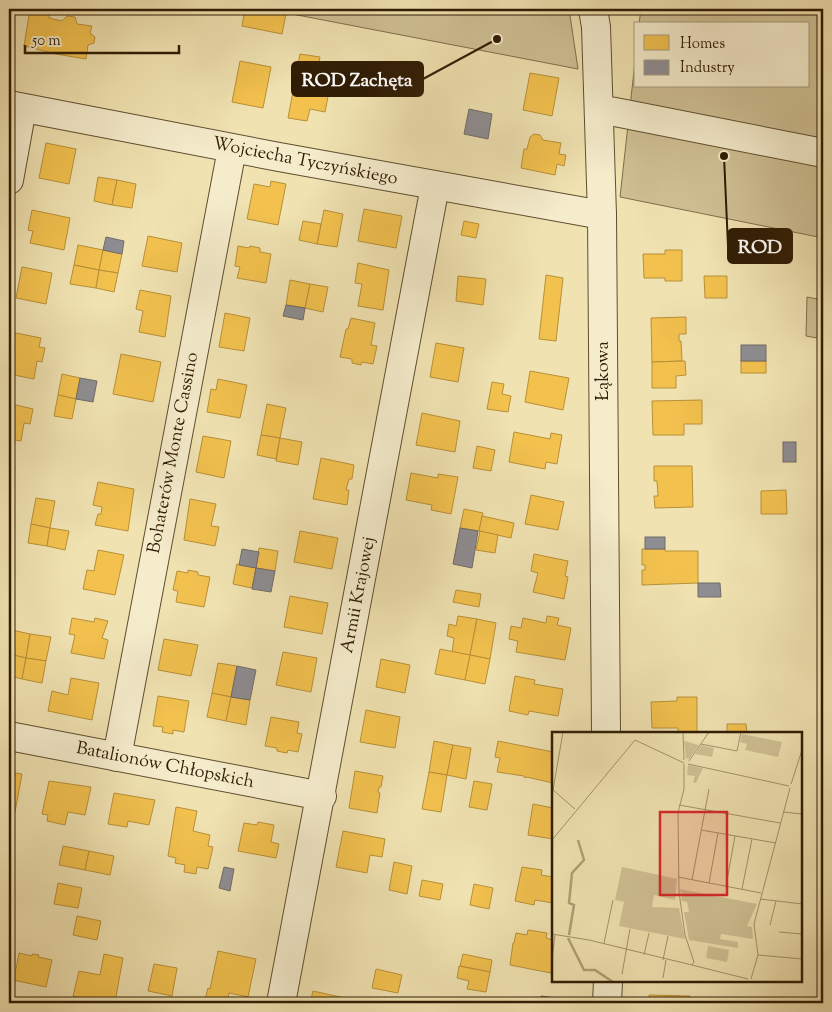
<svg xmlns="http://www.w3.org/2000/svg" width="832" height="1012" viewBox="0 0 832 1012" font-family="'Sorts Mill Goudy',serif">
  <rect width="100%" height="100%" fill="#f0e2b1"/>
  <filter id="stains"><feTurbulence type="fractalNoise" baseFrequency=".004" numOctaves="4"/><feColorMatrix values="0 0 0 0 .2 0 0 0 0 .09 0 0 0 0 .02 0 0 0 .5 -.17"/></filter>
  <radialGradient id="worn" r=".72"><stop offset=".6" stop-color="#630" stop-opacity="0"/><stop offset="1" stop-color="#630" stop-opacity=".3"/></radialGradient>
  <!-- green -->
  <g fill="#cfc094" stroke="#7f6e4c">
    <polygon points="266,9 569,9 578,69"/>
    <polygon points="641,9 823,9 823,238 620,197 636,53 636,86 808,86 808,24 639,24"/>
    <polygon points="807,297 823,300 823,339 806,336"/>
  </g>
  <!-- homes -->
  <g fill="#f2c14e" stroke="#b89038">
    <polygon points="30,9 50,13 49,18 62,21 67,16 75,17 77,24 92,26 90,33 95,37 94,43 88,45 86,59 56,54 24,46"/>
    <polygon points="245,9 261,9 286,14 282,34 242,26"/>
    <polygon points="300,54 320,57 318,68 333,71 325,112 310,109 307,121 288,118"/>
    <polygon points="240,61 271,67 263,108 232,102"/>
    <polygon points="530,73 559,78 552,116 523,110"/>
    <polygon points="534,134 540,135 543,140 561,143 559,154 566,155 564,166 557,164 555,175 521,168 524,149 527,149 530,137"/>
    <polygon points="46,143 76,149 69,184 39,178"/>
    <polygon points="98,177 117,180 112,205 94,201"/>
    <polygon points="117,180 136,184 132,208 112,205"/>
    <polygon points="271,181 286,184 278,225 247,219 254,184 270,187"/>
    <polygon points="364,209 402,216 396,248 358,241"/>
    <polygon points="32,210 70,218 64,250 30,243 33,231 28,230"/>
    <polygon points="324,210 343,214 337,247 317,244"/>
    <polygon points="303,221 321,224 317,244 299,240"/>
    <polygon points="464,221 479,224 476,238 461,235"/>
    <polygon points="148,236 182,243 177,272 142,266"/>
    <polygon points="78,245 103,250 99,270 74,265"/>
    <polygon points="238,246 249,248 250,246 260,248 260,252 271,254 266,283 237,278 240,267 235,266"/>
    <polygon points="103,250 122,254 118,273 99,270"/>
    <polygon points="665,250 682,250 682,281 665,281 665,278 644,278 643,254 665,254"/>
    <polygon points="358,263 389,270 383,310 358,306 362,284 355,283"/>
    <polygon points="74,265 99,270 96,288 70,284"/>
    <polygon points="22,267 52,273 46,304 16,298"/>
    <polygon points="99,270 118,273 114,292 96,288"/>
    <polygon points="546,275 563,278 556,341 539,339"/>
    <polygon points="458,276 486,279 483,305 456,301"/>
    <polygon points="704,276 727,276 727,298 705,298"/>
    <polygon points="290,280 310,284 305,308 286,305"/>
    <polygon points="310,284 328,287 323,312 305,308"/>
    <polygon points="140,290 171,296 165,337 139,332 143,311 136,309"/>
    <polygon points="225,313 250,318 244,351 219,347"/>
    <polygon points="686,317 686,334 679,334 679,341 681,341 682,361 652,362 651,318"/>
    <polygon points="351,318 375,323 371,345 377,346 373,364 362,362 361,365 352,363 352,359 340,357 346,329 348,329"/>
    <polygon points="11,332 41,338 39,347 45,348 42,362 37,361 34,379 9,374 9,354 11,354 13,343 9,343"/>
    <polygon points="436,343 464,348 458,382 430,377"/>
    <polygon points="121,354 161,362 153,402 113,394"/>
    <polygon points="685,361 686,375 676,376 676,388 652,388 652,362"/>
    <rect x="741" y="361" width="25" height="12"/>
    <polygon points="530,371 569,378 563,410 525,402"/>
    <polygon points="62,374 80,378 76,399 58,395"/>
    <polygon points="218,379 247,385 240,418 207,412 211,389 216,390"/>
    <polygon points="492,382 504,384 502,394 511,396 508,412 487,409"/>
    <polygon points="58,395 76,399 72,419 54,416"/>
    <polygon points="9,400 12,401 12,404 33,409 30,424 24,423 21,441 9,439"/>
    <polygon points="702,400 702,424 684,424 684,435 653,435 652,401"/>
    <polygon points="267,404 286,408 280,438 261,435"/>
    <polygon points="422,413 460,421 455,452 416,445"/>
    <polygon points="514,432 550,439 551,433 562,435 557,464 546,462 545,469 509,462"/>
    <polygon points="261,435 280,438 276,459 257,455"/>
    <polygon points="203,436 231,441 224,478 196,472"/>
    <polygon points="280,438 302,442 298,465 276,461"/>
    <polygon points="477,446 495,450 491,471 473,468"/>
    <polygon points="321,458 354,465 352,479 349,479 346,490 349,490 347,505 313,499"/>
    <polygon points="9,466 15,467 12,483 9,484"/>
    <polygon points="654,466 692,466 693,507 655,508 654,496 658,496 657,481 654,481"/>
    <polygon points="411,473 438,478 438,474 458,477 451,514 431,510 432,505 406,500"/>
    <polygon points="98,482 134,489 128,531 95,525 98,514 101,514 102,507 93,505"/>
    <polygon points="786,490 787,514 761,514 761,491"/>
    <polygon points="531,495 564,502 558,530 525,524"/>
    <polygon points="36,498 55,501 50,528 31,524"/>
    <polygon points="190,499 216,504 211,526 219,527 215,546 184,540"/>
    <polygon points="464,509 483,513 479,531 460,528"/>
    <polygon points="482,516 514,523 511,538 479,531"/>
    <polygon points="31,524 50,528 47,546 28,543"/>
    <polygon points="50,528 69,531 65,550 47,546"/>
    <polygon points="300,531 338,538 332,569 294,562"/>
    <polygon points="480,531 498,535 495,553 476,550"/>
    <polygon points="259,548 278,551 275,571 256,568"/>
    <polygon points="642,549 665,549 665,551 698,551 698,583 642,585 642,570 645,570 645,565 642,565"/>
    <polygon points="98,550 124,555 115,595 83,589 87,570 94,571"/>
    <polygon points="534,554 568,561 565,576 568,577 564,599 533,592 538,573 531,571"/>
    <polygon points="237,564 256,568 252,588 233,584"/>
    <polygon points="188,570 198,572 198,575 210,577 204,607 176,602 178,591 173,590 177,571 188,573"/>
    <polygon points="456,590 481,594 479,607 453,602"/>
    <polygon points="290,596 328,603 322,634 284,627"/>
    <polygon points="458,616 477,619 470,655 452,652 454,638 447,636 449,624 456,626"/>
    <polygon points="547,616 559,618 557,625 571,628 565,660 516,652 518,641 509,639 511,626 521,628 523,618 546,623"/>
    <polygon points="72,618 94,622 95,618 108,621 102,638 108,640 104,659 71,653 75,635 69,634"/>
    <polygon points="477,619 496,623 490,659 470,655"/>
    <polygon points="12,630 30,634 26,658 9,654"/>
    <polygon points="30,634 51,637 46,661 26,658"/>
    <polygon points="164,639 198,645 191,676 158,670"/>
    <polygon points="440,649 470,655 465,680 435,674"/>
    <polygon points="283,652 317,658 311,692 276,685"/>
    <polygon points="9,654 26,658 22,679 9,676"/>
    <polygon points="470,655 490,659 485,684 465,680"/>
    <polygon points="26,658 46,661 42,683 22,679"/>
    <polygon points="381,659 410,665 405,693 376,687"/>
    <polygon points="218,663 237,666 231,697 212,693"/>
    <polygon points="515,676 535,680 534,684 563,689 558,716 529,711 528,715 509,711"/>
    <polygon points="71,678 99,683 92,720 48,711 52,691 68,695"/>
    <polygon points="212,693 231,697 226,721 207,717"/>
    <polygon points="158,696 189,701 184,732 173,730 173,734 162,732 163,727 153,726"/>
    <polygon points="231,697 250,700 246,725 226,721"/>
    <polygon points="677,697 697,697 697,732 678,733 678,728 652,728 651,702 677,701"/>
    <polygon points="366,710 400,717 395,748 360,742"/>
    <polygon points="271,717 299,722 297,733 302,734 298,752 288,750 287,753 277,751 277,748 265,746"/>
    <polygon points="727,724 746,724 747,733 727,733"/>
    <polygon points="434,741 453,745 447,775 429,772"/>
    <polygon points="498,741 553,752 553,783 531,778 526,777 525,778 524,776 497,772 500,758 495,757"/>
    <polygon points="453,745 471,748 466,779 447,775"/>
    <polygon points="355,771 383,776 381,787 379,787 378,792 380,793 377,813 349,808"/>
    <polygon points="9,772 22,774 15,812 9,811"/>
    <polygon points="429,772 447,775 441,812 422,809"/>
    <polygon points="49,781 91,787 85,815 68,812 65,825 47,821 48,815 42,814"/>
    <polygon points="474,781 492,784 487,810 469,807"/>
    <polygon points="114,793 155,800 149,825 128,821 127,827 108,824"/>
    <polygon points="533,804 553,808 553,839 528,835"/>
    <polygon points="176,807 197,811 193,831 210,835 208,846 213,847 208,869 197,867 196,874 184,872 185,865 175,863 176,858 168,856"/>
    <polygon points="258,822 274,825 271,842 279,844 276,858 238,851 244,823 257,825"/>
    <polygon points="343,831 385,839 382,857 370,855 367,873 336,867"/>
    <polygon points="63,846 89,851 85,870 59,865"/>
    <polygon points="89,851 114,856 110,875 85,870"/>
    <polygon points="394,862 412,866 407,894 389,890"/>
    <polygon points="522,867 542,870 541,875 553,877 553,903 535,900 534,905 515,901"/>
    <polygon points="422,880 443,884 440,900 419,896"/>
    <polygon points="58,883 82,888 78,908 54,904"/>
    <polygon points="474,884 493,888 489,909 470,905"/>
    <polygon points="77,916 101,921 97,940 73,935"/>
    <polygon points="528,930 547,933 546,938 553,940 553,962 551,973 510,965 513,943 514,943 516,933 527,935"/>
    <polygon points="218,951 256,959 248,997 229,993 227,1003 204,1003 208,988 210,989"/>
    <polygon points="19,953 32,956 32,954 39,955 38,957 52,960 46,987 13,980 14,977 12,976 13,969 16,969"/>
    <polygon points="104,954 123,958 115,1002 97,998 96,1001 73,996 79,971 100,975"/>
    <polygon points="463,954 492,960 490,972 460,966"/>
    <polygon points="154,964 177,968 172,996 148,991"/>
    <polygon points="459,966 490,972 486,992 467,989 469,981 457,978"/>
    <polygon points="376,969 402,975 398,993 372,988"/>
    <polygon points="313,991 345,998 344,1003 310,1003"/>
    <polygon points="649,995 690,996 690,1003 649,1003"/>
  </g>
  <!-- industry -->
  <g fill="#8d8d92" stroke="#716b67">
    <polygon points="469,109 492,114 488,139 464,134"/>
    <polygon points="106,237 124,241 122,254 103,250"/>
    <polygon points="286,305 305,308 303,320 283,316"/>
    <rect x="741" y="345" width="25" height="16"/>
    <polygon points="80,378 97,381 93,402 76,399"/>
    <rect x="783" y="442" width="13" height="20"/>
    <polygon points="460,528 478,531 472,568 453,564"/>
    <rect x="645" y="537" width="20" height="12"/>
    <polygon points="242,549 259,552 256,568 239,565"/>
    <polygon points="256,568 275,571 271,592 252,589"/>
    <polygon points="698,583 720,583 721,597 698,597"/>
    <polygon points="237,666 256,670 250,700 231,697"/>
    <polygon points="224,867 234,869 230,891 219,888"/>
    <polygon points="541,996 556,998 555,1003 540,1003"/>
  </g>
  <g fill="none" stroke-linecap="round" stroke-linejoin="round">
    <defs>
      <g id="minor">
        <polyline points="593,9 596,27 602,215 606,733"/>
        <polyline points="9,105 279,157 602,215"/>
        <polyline points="599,110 615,112 823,153"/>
        <polyline points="9,180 22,108"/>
        <polyline points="9,736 322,796"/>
        <polyline points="117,757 232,149"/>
        <polyline points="281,1003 435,186"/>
        <polyline points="607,1003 608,981"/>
      </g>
    </defs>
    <!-- minor casing -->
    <use href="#minor" stroke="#5f4e2f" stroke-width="30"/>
    <!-- minor -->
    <use href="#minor" stroke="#f5eccc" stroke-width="28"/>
  </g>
  <g text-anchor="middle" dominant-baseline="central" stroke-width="5" stroke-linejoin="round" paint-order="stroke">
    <!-- street labels -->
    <g font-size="18" fill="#2f1c04" stroke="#f5eccc">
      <text transform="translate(305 162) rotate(11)">Wojciecha Tyczyńskiego</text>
      <text transform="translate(604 371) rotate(-90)">Łąkowa</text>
      <text transform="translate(174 453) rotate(-79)">Bohaterów Monte Cassino</text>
      <text transform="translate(359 595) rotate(-79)">Armii Krajowej</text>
      <text transform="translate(165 766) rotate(11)">Batalionów Chłopskich</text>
    </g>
  </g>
  <!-- overview -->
  <g transform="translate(552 732)">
    <rect width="250" height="250" fill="#f0e2b1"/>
    <path d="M190,2L230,10L226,25L193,18L195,12L188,10ZM132,9L147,13L137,27L134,26ZM149,13L162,16L160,25L143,22ZM136,33L151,36L144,51L141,50L143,44L135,43ZM70,135L125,147L123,168L102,163L100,175L127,176L133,207L67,194L72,170L63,168ZM128,157L205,172L195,194L200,195L201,207L169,202L168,207L186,210V216L137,208L132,180H137L135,170L130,169ZM156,214L177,218L175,230L154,226Z" fill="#cfc094"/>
    <path fill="none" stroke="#ae9f76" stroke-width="2.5" d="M17,203L22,173L17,171L20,141L32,128L26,108M16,206L32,238H43L61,250"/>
    <path fill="none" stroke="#a3936c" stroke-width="1" d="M11,0L1,58L23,77M131,0L132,28M83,8L132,31M149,12L185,19L189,0M137,29L157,0M132,32V57L126,81L127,160L133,203L142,230L140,233L196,247M136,32L237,54M239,52L250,18M127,73L228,91M231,80L250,82M149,98L224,111M0,108L83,8M126,145L209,161M140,148L157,57M157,151L166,101M174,154L183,104M190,157L200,107M208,167L250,172M218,193L224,169M227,200L250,202M0,202L37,208L140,233M52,211L61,168M92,223L97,201M206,223L250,227M0,227L3,203M111,228L116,204M70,242L78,197M111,246L114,228M199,247L206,223L202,192L238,56"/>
    <path fill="#d62828" fill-opacity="0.15" stroke="#d62828" stroke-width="2.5" d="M108,80H175V163H108Z"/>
    <rect width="250" height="250" fill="none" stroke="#2f1c04" stroke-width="2.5"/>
  </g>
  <!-- callouts -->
  <path fill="none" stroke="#2f1c04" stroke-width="2" d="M497 39L423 79M724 156L728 246"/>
  <g fill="#2f1c04" stroke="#f5eccc" stroke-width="2">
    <circle cx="497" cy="39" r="5"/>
    <circle cx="724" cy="156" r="5"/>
  </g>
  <g fill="#2f1c04" stroke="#2f1c04" stroke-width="2">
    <rect x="292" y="62" width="131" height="34" rx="5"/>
    <rect x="728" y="229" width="64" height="34" rx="5"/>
  </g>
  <g font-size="19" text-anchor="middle" font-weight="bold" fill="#fff">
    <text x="357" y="86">ROD Zachęta</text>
    <text x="760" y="253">ROD</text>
  </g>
  <!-- margin -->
  <rect width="832" height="1012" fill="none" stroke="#f0e2b1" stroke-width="30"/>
  <rect x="10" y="10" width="812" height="992" fill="none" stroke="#2f1c04" stroke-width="2.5"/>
  <rect x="15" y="15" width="802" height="982" fill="none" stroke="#2f1c04"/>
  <!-- legend -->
  <rect x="634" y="22" width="175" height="65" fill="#f5eccc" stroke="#a6997c"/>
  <rect x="644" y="35" width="25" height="15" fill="#f2c14e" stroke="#a6997c"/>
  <text x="680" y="48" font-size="15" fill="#2f1c04">Homes</text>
  <rect x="644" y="60" width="25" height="15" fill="#8d8d92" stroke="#a6997c"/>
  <text x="680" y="72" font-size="15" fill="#2f1c04">Industry</text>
  <!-- scale -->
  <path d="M25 45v8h154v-8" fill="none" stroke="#2f1c04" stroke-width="2.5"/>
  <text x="32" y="45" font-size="15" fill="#2f1c04" stroke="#f5eccc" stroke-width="4" paint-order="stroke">50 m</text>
  <rect width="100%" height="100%" filter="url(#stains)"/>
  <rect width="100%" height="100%" fill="url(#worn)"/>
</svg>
